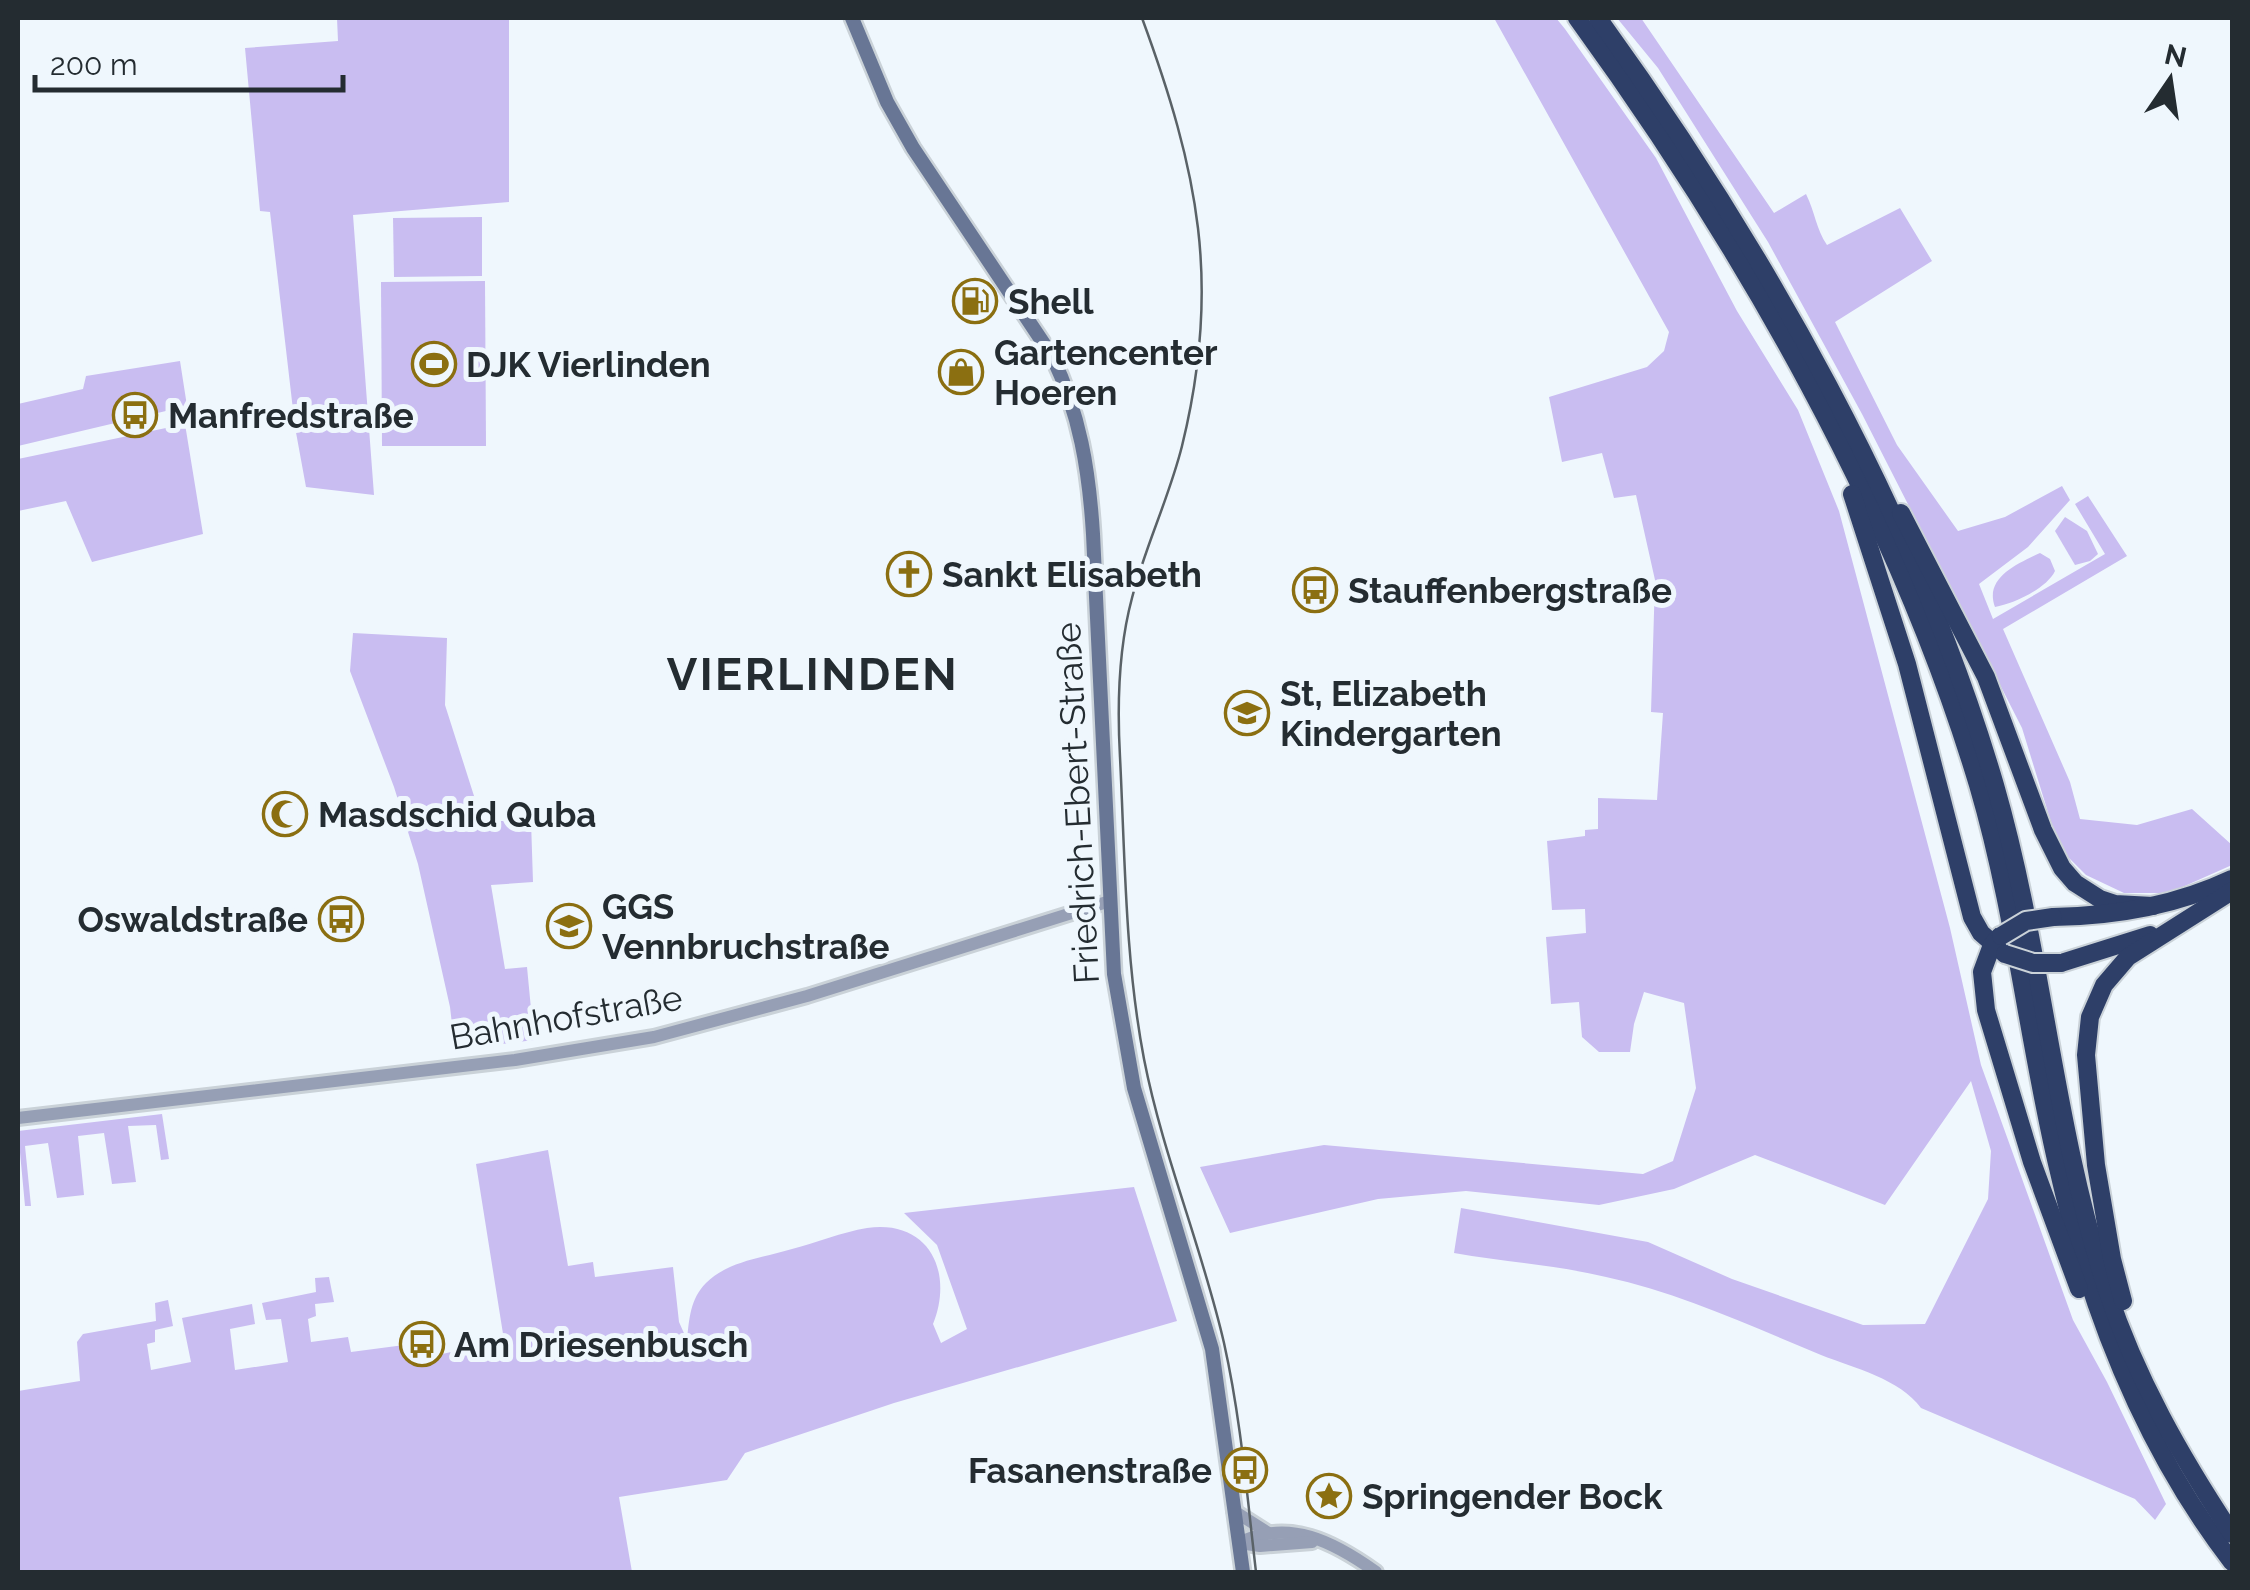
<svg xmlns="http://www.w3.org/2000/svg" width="2250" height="1590" viewBox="0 0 2250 1590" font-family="Raleway,sans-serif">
  <rect width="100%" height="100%" fill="#eff7fd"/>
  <!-- green -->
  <g fill="#c9bdf1">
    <polygon points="337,18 509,18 509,202 353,215 374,495 306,487 295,427 270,212 260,211 245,48 338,41"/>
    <path d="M1494,18H1556L1565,29L1656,158L1737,311L1798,410L1839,511L1950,928L1981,1065L2073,1320L2107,1382L2166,1504L2155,1520L2135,1499L1921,1408C1900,1379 1854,1368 1821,1355C1751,1326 1680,1293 1606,1277C1556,1265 1504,1262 1454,1253L1461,1208L1648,1242L1732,1279L1863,1325L1925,1324L1988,1199L1991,1151L1971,1081L1885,1205L1755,1155L1674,1189L1599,1205L1466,1191L1378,1199L1230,1233L1200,1167L1324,1145L1643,1174L1673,1161L1696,1088L1684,1003L1644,992L1634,1024L1630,1052H1599L1582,1037L1579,1002L1551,1004L1546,937L1586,933L1585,909L1552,910L1547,841L1585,836V830L1598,829V798L1657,800L1663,713L1651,712L1655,580L1636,495L1614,498L1602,453L1562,462L1549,397L1647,367L1664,351L1669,332Z"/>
    <path d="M1617,18H1641L1774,213L1806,194C1815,212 1816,229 1827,245L1900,208L1932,261L1835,322L1897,445L1958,531L2005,517L2062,486L2070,500L2028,547L1979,584L1993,619L2105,554L2075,504L2088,496L2127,556L2003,629L2070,782L2080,819L2137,825L2192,809L2232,845V865L2169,893H2124L2086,875L2059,848L2022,728L1862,414L1768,242L1658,68Z"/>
    <polygon points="482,217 482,276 394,277 393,218"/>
    <polygon points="485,281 486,446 382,446 381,282"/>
    <polygon points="180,361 187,406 18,446 18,404 83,389 86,376"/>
    <polygon points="185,424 203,534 92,562 66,501 18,511 18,459"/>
    <polygon points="2065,517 2087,531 2098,554 2090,561 2075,565 2055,531"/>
    <path d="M2040,553L2050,559L2055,571C2047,588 2014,604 1995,607C1984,578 2017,564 2040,553Z"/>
    <polygon points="353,633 447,638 445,705 482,821 531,821 533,882 491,885 505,969 527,967 534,1040 455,1050 450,1007 418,864 394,787 350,671"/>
    <polygon points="162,1114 169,1159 161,1160 156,1125 128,1126 136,1182 112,1184 104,1133 78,1136 84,1195 57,1198 48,1143 25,1146 31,1206 25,1206 18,1131"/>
    <path d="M548,1150L568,1266L593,1262L595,1277L673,1267L679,1322L687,1340C689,1320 690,1299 706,1283C728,1261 763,1258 792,1249C816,1243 842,1232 867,1228C929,1219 954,1272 933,1324L941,1343L967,1329L937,1245L904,1213L1134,1187L1177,1321L894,1403L745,1453L727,1480L619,1497L632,1572H18V1391L80,1381L77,1342L83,1334L156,1321L155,1303L168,1300L173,1326L155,1330V1342L147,1344L151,1370L191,1362L182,1318L252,1304L255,1324L230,1329L235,1370L288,1362L281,1319L266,1320L262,1303L316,1292L315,1278L329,1277L334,1302L315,1304L316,1316L308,1319L311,1342L348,1337L351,1352L427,1342L429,1357L504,1340L476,1164Z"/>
  </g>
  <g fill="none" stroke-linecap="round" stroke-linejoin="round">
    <defs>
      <g id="tertiary">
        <polyline points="18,1118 515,1060 654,1037 807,996 1110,901"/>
        <polyline points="1234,1511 1267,1532"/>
        <path d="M1239,1543C1289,1518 1334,1542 1376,1572"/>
        <polyline points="1239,1543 1260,1546 1312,1542"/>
      </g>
      <path id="secondary" d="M852,18L887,102L913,148L1052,356C1080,414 1089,470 1093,534L1114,974L1134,1088L1212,1349L1243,1572"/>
      <g id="motorway">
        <path d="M1577,18C1742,245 1897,515 1978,785C2015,911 2028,1041 2058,1168C2090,1310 2143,1446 2232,1562"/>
        <path d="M1598,18C1762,245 1916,515 1995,785C2043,951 2053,1125 2107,1290C2136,1378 2181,1457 2232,1534"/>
        <polyline points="1852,494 1907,664 1972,917 1981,933 2005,954"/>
        <polyline points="1901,513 1986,677 2043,830 2062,868 2075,883 2100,899 2115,904 2153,906"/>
        <path d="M2053,917C2116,916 2175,906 2232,879"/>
        <polyline points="2000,936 1992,945 1982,972 1986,1010 2032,1162 2079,1289"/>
        <polyline points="2061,963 2150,935"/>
        <polyline points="2123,1301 2112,1259 2096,1165 2086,1055 2090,1017 2104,985 2128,957 2232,891"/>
      </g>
    </defs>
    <!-- tertiary casing -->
    <use href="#tertiary" stroke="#cad2d8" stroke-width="18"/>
    <!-- secondary casing -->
    <use href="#secondary" stroke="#cad2d8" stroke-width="19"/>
    <!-- motorway casing -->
    <use href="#motorway" stroke="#cad2d8" stroke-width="22"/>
    <!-- tertiary -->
    <use href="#tertiary" stroke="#969fb5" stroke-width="12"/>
    <!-- secondary -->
    <use href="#secondary" stroke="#687695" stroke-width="14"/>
    <!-- motorway -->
    <use href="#motorway" stroke="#2e3f68" stroke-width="18"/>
    <!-- tram -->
    <path stroke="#5a6267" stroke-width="2.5" d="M1142,18C1198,170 1222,284 1182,446C1169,498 1145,547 1132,598C1118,650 1117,704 1120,757C1125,857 1125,960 1144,1059C1163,1156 1202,1247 1224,1343C1241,1419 1247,1496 1256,1572"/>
    <defs>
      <g id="motorway-bridge">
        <polyline points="2001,936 2026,921 2053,917"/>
        <polyline points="2005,954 2033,963 2061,963"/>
      </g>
    </defs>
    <!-- motorway-bridge casing -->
    <use href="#motorway-bridge" stroke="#cad2d8" stroke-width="22" stroke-linecap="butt"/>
    <!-- motorway-bridge -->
    <use href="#motorway-bridge" stroke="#2e3f68" stroke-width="18"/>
  </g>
  <!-- icons -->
  <defs>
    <symbol id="fuel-ring" viewBox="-11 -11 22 22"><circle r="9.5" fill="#eff7fd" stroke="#8b6f11" stroke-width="1.5"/><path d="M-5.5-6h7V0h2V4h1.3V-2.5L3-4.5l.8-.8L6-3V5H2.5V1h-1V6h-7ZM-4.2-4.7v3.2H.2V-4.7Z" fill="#8b6f11"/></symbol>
    <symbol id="stadium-ring" viewBox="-11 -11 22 22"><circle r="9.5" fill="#eff7fd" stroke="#8b6f11" stroke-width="1.5"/><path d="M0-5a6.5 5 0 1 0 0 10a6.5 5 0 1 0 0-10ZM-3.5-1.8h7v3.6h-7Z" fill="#8b6f11"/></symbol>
    <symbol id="shop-ring" viewBox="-11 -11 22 22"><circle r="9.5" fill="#eff7fd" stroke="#8b6f11" stroke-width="1.5"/><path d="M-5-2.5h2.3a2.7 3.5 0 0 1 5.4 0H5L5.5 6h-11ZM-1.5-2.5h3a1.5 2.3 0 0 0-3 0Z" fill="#8b6f11"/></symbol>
    <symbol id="bus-ring" viewBox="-11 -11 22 22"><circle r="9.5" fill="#eff7fd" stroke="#8b6f11" stroke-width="1.5"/><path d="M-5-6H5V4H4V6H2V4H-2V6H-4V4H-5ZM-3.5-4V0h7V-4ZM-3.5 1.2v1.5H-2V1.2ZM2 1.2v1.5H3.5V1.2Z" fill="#8b6f11"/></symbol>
    <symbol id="church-ring" viewBox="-11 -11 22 22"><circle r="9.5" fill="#eff7fd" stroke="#8b6f11" stroke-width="1.5"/><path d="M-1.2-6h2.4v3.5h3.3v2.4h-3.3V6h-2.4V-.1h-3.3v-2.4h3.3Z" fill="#8b6f11"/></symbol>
    <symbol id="school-ring" viewBox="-11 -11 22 22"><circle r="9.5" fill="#eff7fd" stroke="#8b6f11" stroke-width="1.5"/><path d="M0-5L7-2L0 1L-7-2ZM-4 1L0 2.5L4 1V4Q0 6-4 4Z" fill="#8b6f11"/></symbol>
    <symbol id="mosque-ring" viewBox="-11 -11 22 22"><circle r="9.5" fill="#eff7fd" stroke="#8b6f11" stroke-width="1.5"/><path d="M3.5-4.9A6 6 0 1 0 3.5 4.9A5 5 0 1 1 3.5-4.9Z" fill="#8b6f11"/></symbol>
    <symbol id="sight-ring" viewBox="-11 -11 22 22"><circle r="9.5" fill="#eff7fd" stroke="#8b6f11" stroke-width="1.5"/><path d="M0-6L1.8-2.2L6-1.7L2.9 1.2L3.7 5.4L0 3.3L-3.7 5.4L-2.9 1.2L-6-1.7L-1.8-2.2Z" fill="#8b6f11"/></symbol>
  </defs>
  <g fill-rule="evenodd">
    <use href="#fuel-ring" x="950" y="276" width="50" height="50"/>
    <use href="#stadium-ring" x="409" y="339" width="50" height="50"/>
    <use href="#shop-ring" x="936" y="347" width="50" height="50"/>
    <use href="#bus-ring" x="110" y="390" width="50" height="50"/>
    <use href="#church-ring" x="884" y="549" width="50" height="50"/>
    <use href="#bus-ring" x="1290" y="565" width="50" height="50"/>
    <use href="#school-ring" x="1222" y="688" width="50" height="50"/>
    <use href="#mosque-ring" x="260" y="789" width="50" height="50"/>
    <use href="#bus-ring" x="316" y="894" width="50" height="50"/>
    <use href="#school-ring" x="544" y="901" width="50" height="50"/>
    <use href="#bus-ring" x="397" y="1319" width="50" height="50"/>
    <use href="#bus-ring" x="1220" y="1445" width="50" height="50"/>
    <use href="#sight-ring" x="1304" y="1471" width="50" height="50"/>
  </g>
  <g text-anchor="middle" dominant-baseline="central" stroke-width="10" stroke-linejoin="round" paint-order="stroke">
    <!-- poi labels -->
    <g font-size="35" font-weight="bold" fill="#242c31" stroke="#eff7fd" text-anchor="start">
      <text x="1008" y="301">Shell</text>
      <text x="994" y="352">Gartencenter<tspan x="994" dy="40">Hoeren</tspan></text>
      <text x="466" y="364">DJK Vierlinden</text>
      <text x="168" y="415">Manfredstraße</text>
      <text x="942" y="574">Sankt Elisabeth</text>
      <text x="1348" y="590">Stauffenbergstraße</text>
      <text x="1280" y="693">St, Elizabeth<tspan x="1280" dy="40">Kindergarten</tspan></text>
      <text x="318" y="814">Masdschid Quba</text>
      <text x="602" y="906">GGS<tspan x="602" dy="40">Vennbruchstraße</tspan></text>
      <text x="308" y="919" text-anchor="end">Oswaldstraße</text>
      <text x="454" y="1344">Am Driesenbusch</text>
      <text x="1212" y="1470" text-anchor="end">Fasanenstraße</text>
      <text x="1362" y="1496">Springender Bock</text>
    </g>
    <!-- street labels -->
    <g font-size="35" fill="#242c31" stroke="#eff7fd">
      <text transform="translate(1077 803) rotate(-93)">Friedrich-Ebert-Straße</text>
      <text transform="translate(566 1017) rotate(-10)">Bahnhofstraße</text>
    </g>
    <!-- district labels -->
    <g font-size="45" font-weight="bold" letter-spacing="2.5" fill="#242c31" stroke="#eff7fd">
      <text x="813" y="674">VIERLINDEN</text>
    </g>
  </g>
  <!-- border -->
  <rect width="2250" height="1590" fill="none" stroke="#242c31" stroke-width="40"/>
  <!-- north arrow -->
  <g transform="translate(2170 80) rotate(13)" stroke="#eff7fd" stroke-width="8" paint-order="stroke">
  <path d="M0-8L18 38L0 25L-18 38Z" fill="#242c31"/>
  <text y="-15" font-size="28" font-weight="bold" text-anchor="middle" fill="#242c31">N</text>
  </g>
  <!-- scale -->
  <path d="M35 75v15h308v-15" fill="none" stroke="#242c31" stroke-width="5"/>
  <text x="50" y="75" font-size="30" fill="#242c31" stroke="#eff7fd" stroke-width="8" paint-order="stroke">200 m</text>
</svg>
